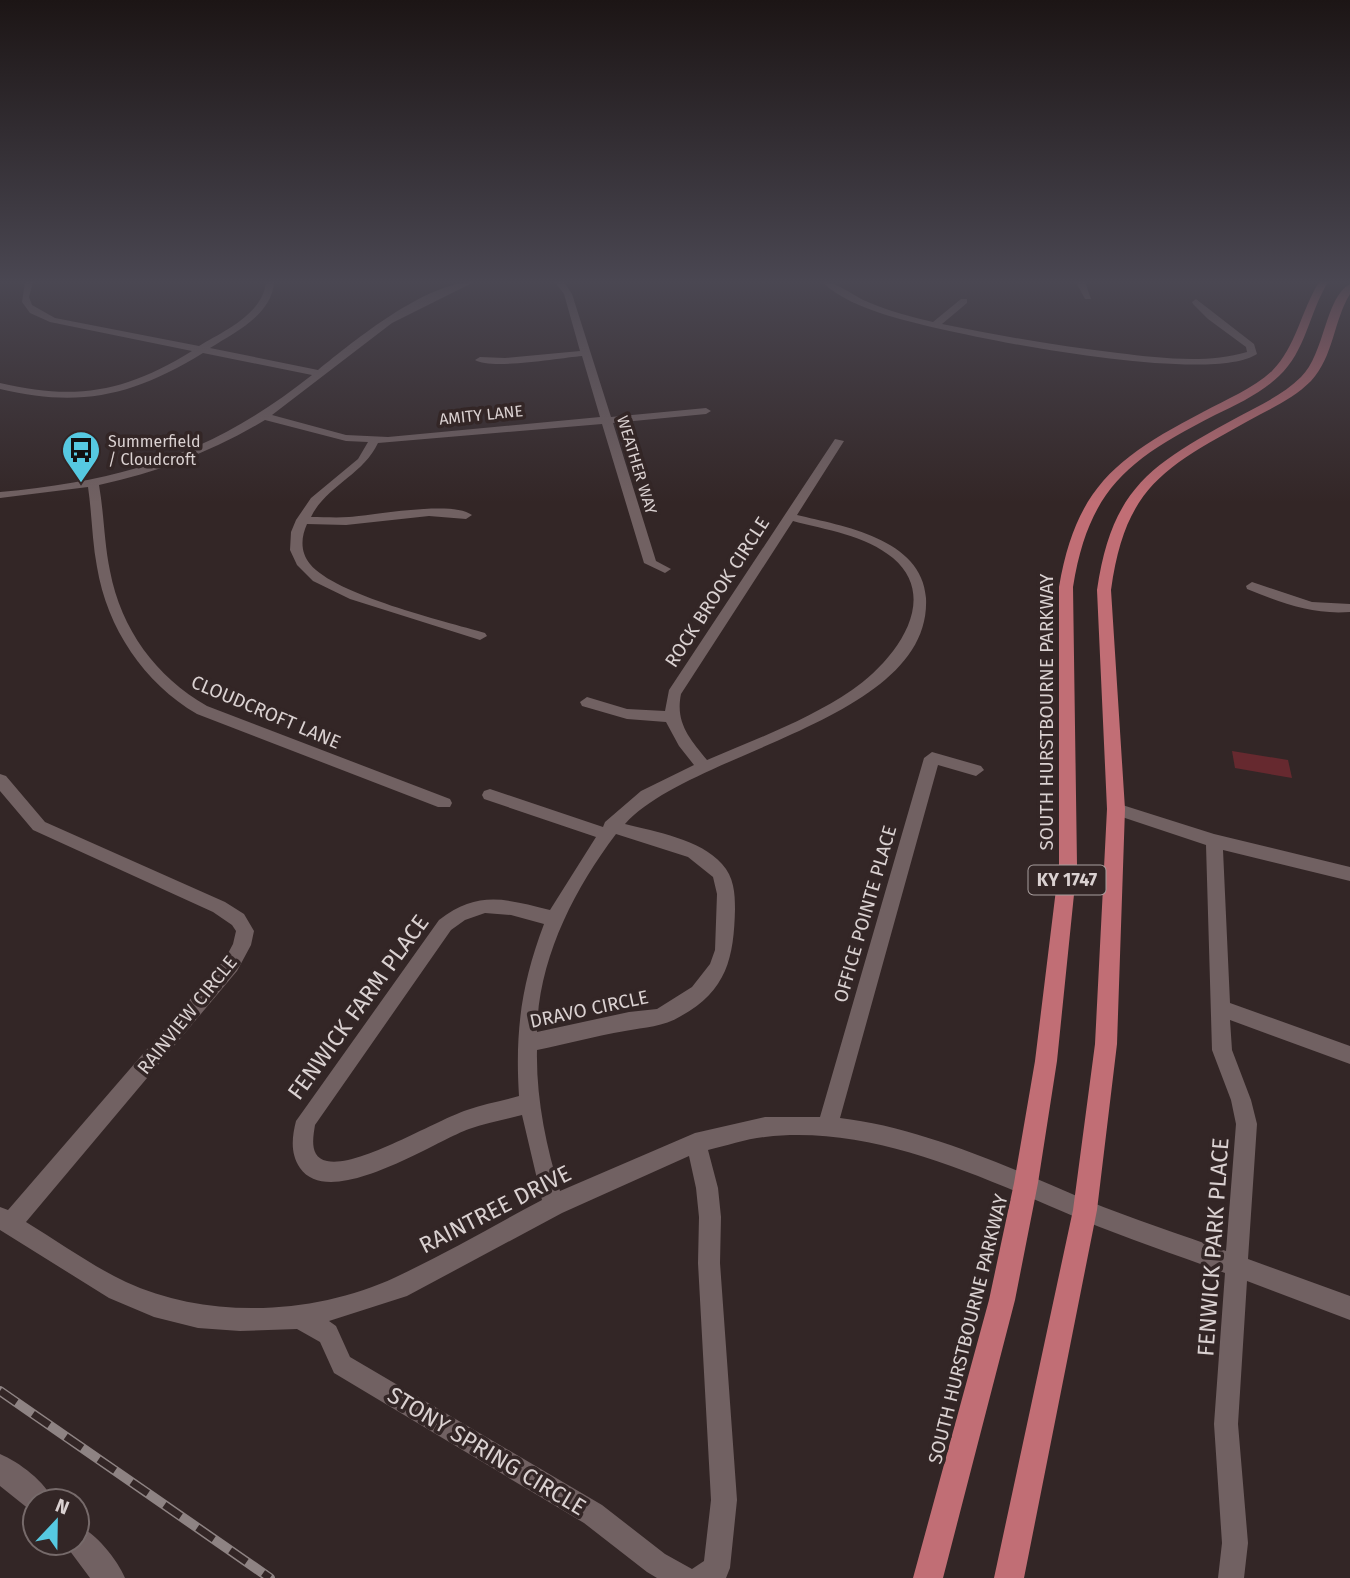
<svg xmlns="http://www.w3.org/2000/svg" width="1350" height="1578" viewBox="0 0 1350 1578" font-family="'Fira Sans',sans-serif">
  <rect width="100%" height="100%" fill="#332626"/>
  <!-- green -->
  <polygon fill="#66292f" points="1232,751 1288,760 1292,778 1235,768"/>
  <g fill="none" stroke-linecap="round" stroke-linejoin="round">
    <!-- street -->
    <g fill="#716162" fill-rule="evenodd">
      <path d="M25,282H33L29,297L32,305L55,318L199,346C224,331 263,314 266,282H274C272,315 235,332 210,348L318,370C355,340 426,282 474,282L392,323L272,415L346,435L388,437L600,417L582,356C560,358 491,370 475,360L480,357L505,358L580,351L564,294L555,282H564L572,294L611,417L706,408L711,411L706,414L613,423L656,561L671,569L665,573L644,563L602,424L378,443C363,475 326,486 311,517C323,517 336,518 349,517C375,515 453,500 472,515L466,519L429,516L346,525L307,524C301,537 300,552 310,564C335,595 444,621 485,633L487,636L480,640L350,599L313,581L297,565L290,550L291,532L296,520L311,498L358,459L368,442L346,441L265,420C213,451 159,472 99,485C104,513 104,542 110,571C121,629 156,677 207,706L450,799L452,803L450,807H438L197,714C144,683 107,628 97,567C92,541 92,514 88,487L0,498V492C126,480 212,454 312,375L203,353C133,396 80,408 0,389V383C76,401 126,392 192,351L50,322L30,313L22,302Z"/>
      <path d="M822,282C838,282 853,296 868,302C889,311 911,317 933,322L961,299H967V303L942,324C1000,336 1059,346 1118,353C1160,358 1206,364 1247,352L1246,347L1208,319L1193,304L1192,302L1196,299L1254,344L1257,354C1208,387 944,334 883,314C862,307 839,298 822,282Z"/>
      <polygon points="1076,282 1085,282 1091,299 1085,299"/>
      <path d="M835,439L844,441L797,515C842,526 922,538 926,598C932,721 691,750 625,824C656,832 700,839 722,864C734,877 735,893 735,909C734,957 727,991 681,1016C663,1027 645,1027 625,1031C595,1036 566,1044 537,1050C536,1098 546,1146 560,1191L695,1133L765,1117H820L924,758L932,752L981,766L984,770L976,776L938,765L840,1118C920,1127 1012,1168 1086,1200C1132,1219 1180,1234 1226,1251L1236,1124L1231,1100L1212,1050L1206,845L1110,813L1108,809L1110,805L1116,803L1214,834L1350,867V881L1223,850L1230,1003L1350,1046V1064L1230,1020L1232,1050L1251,1100L1257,1124L1248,1259L1350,1296V1320L1247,1281L1238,1424L1248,1543L1244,1578H1218L1222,1543L1214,1424L1225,1273C1177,1255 1128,1239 1080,1219C984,1178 872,1124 765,1137C746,1139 726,1146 708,1150L718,1188L721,1217L720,1263L737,1500L730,1568L726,1578H657L647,1572L584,1523L334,1373L320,1342L297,1329L240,1331L198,1328L154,1317L109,1298L0,1230V1207L8,1210L225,959L233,944L236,931L232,925L213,912L33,830L0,791V774L6,776L45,822L225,902L244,914L254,931L251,945L237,971L26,1222C59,1242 92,1266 126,1282C208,1320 315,1315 396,1277C445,1254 493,1226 542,1200L522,1115C504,1120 486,1123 469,1129C433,1142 330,1211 300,1168C290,1153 292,1137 296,1121L439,920C478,890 506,899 550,910L596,837L484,799L482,795L484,791L490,789L603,827L605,822L641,791L694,765L679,746L666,722L627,719L582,706L580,702L587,697L627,709L665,711L669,690ZM793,521C826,530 865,535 893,558C943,601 891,664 852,690C808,720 756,739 707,760C690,739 675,723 681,694ZM616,834L688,857L713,877L717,894L715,950L710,964L692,987L657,1009L629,1012L537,1032C538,960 573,891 616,834ZM485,913L511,915L544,924C521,985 515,1032 519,1096C502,1101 483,1104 467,1110C434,1121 358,1168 327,1161C309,1157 313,1138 315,1125L451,930L465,920ZM689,1156L696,1188L699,1217L698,1263L711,1500L704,1561L692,1569L665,1554L602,1505L350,1357L336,1326L329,1321L407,1296L562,1213Z"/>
      <path d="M1252,582L1312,602L1350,604V612C1313,615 1281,603 1247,589L1246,586Z"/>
    </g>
    <!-- secondary -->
    <g fill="#716162" fill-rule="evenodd">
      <path d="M0,1454C19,1462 46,1482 53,1501H35V1514L0,1486Z"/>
      <path d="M77,1525C96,1533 117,1559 125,1578H90L64,1543H77Z"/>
    </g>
    <!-- primary -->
    <g fill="#c16e75" fill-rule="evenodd">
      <path d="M1319,282H1328C1309,313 1306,351 1279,376C1260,394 1237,404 1215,415C1129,459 1089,488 1073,587L1077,865L1057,1061L1038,1183L1015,1300L943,1578H913L989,1300L1014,1183L1035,1061L1059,865V587C1076,487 1117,457 1203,412C1227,399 1252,389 1272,371C1296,347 1301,311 1319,282Z"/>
      <path d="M1350,284V294C1333,322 1334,356 1311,381C1293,399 1270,409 1248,421C1163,468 1125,488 1111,590L1125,809L1117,1044L1097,1210L1024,1578H994L1073,1210L1095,1044L1107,809L1097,590C1112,487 1152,464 1238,417C1260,405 1283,395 1301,377C1325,354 1325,297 1350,284Z"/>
    </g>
    <defs>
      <polyline id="rail" points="0,1391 270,1578"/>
    </defs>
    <!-- rail casing -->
    <use href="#rail" stroke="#8e8383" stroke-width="10"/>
    <!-- rail -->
    <use href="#rail" stroke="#332626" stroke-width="7" stroke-dasharray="20" stroke-linecap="butt"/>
  </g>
  <!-- sky -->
  <linearGradient id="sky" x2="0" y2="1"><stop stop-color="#1c1515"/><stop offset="0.56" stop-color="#4a4752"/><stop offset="1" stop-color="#4a4752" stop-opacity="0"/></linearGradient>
  <rect width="1350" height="503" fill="url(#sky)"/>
  <!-- icons -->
  <defs>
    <symbol id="bus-pin" viewBox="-11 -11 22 30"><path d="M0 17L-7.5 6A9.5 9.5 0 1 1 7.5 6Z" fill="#56c9e1" stroke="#332626"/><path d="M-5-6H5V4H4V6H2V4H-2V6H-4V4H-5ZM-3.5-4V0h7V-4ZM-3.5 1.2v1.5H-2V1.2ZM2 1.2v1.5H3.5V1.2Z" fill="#111"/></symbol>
  </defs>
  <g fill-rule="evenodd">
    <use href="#bus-pin" x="59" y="428" width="44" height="60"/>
  </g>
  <g text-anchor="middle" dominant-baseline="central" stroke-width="7" stroke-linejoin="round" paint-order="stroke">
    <!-- far-street labels -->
    <g font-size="16" fill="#dad1d1" stroke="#332626">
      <text transform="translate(481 415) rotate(-6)">AMITY LANE</text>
      <text transform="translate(637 465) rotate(73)">WEATHER WAY</text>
    </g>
    <!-- far-poi labels -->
    <g font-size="16" fill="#dad1d1" stroke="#332626" text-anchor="start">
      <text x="108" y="441">Summerfield<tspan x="108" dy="18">/ Cloudcroft</tspan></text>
    </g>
    <!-- shield labels -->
    <rect fill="#332626" stroke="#a89e9e" stroke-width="2" x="1028.5" y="865.5" width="77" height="29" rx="5"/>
    <g font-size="18" font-weight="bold" fill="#dad1d1">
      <text x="1067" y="880">KY 1747</text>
    </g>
    <!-- street labels -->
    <g font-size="19" fill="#dad1d1" stroke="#332626">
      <text transform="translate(717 592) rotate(-57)">ROCK BROOK CIRCLE</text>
      <text transform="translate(266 712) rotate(23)">CLOUDCROFT LANE</text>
      <text transform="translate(1046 712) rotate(-90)">SOUTH HURSTBOURNE PARKWAY</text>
      <text transform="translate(865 914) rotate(-74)">OFFICE POINTE PLACE</text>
      <text transform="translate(589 1009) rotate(-12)">DRAVO CIRCLE</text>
      <text transform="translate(187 1015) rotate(-51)">RAINVIEW CIRCLE</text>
      <text transform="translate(968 1329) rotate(-76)">SOUTH HURSTBOURNE PARKWAY</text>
    </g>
    <!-- near-street labels -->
    <g font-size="23" fill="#dad1d1" stroke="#332626">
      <text transform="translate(358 1007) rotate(-54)">FENWICK FARM PLACE</text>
      <text transform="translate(495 1209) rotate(-27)">RAINTREE DRIVE</text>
      <text transform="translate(1213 1247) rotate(-86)">FENWICK PARK PLACE</text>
      <text transform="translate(487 1451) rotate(31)">STONY SPRING CIRCLE</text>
    </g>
  </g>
  <!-- north arrow -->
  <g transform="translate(56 1522) rotate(22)"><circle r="33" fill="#332626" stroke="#766a6a" stroke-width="2"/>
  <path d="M0-5L12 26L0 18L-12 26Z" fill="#56c9e1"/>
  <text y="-10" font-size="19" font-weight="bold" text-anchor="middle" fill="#dad1d1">N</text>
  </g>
</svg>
